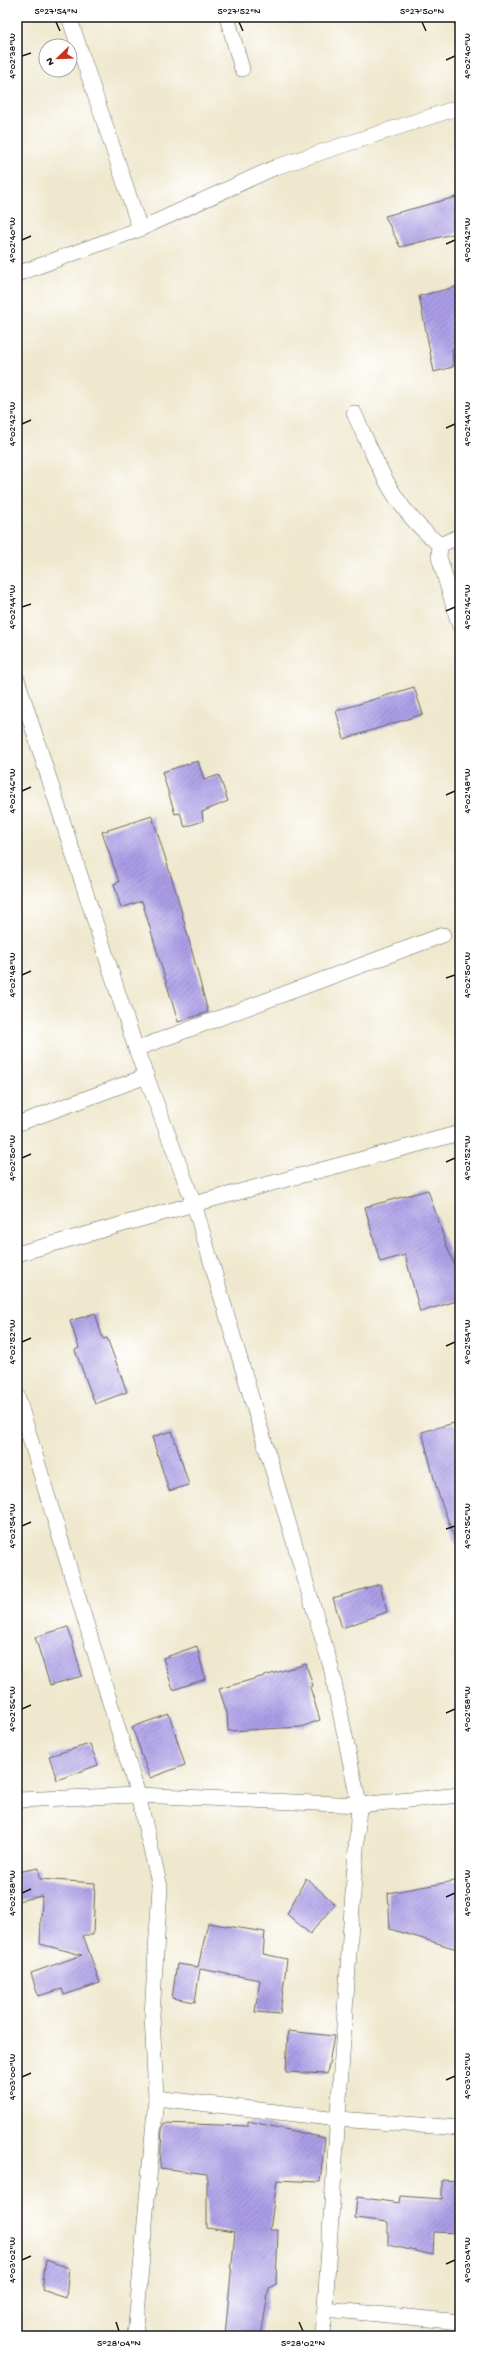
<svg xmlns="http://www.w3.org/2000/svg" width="477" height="2353" viewBox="0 0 477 2353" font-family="'Gochi Hand',sans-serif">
  <defs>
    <pattern id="building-hatch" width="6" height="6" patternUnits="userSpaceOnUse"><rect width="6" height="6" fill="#aa9de7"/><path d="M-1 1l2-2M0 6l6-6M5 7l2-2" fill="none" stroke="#8a7fba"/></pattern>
  </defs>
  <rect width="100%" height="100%" fill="#fff"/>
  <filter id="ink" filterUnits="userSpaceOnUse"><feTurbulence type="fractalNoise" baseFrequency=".025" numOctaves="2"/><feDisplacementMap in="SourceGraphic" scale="8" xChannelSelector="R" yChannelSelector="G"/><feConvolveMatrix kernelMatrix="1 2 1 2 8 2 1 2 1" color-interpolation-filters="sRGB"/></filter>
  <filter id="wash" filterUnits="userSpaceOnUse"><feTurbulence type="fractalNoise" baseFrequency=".012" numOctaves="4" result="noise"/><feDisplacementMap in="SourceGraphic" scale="16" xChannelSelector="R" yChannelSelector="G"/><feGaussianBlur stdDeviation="0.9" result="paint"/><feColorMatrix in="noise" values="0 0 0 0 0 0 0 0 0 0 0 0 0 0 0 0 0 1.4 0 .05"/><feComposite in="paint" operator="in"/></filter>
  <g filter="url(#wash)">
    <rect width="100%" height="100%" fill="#efe8ce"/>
    <g id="blocks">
      <!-- building -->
      <g fill="url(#building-hatch)">
        <polygon points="460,196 460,232 400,247 385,216"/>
        <polygon points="460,286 460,346 452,349 453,367 434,372 419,296"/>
        <polygon points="414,687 423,714 344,739 336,711"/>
        <polygon points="198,761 204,780 219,775 228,801 202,812 203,821 185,827 180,813 175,814 162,772"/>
        <polygon points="152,816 177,895 208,1012 178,1022 142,901 121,908 114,884 119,882 102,832"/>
        <polygon points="428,1190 446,1244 460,1279 460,1300 420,1312 405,1255 380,1262 365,1207"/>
        <polygon points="95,1313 103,1339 107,1338 127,1392 95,1404 75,1350 79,1348 70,1321"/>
        <polygon points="454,1423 460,1444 460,1548 458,1548 437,1490 422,1432"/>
        <polygon points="172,1431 189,1485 169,1491 152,1437"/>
        <polygon points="380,1584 387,1612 342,1628 333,1598"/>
        <polygon points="68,1627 82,1676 50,1685 35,1637"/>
        <polygon points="197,1646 205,1679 173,1690 163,1658"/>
        <polygon points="306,1664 313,1686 310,1687 320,1720 301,1727 228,1731 227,1713 219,1689"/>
        <polygon points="169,1714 185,1765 150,1778 132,1727"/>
        <polygon points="90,1744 98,1765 57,1780 49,1756"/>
        <polygon points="39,1868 40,1879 95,1883 93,1935 83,1935 100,1983 64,1995 62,1989 38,1996 31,1973 82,1955 40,1944 42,1896 17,1901 17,1872"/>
        <polygon points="306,1878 335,1904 310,1934 287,1914"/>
        <polygon points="460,1880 460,1950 390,1929 388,1893"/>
        <polygon points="208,1923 265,1932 263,1954 287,1959 280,2014 255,2012 260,1980 200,1969 195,2002 172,1998 177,1964 198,1967"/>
        <polygon points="288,2031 334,2036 327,2074 286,2072"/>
        <polygon points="248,2121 325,2138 320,2182 277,2180 270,2230 278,2230 276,2284 269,2288 261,2336 225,2336 235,2232 207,2228 207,2174 160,2168 162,2130 164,2123 248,2126"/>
        <polygon points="442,2180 460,2181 460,2233 434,2232 433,2255 388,2245 388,2222 355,2218 357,2197 399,2203 400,2196 442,2199"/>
        <polygon points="46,2260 69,2268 66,2298 42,2290"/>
      </g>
    </g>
  </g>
  <g filter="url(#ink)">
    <use href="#blocks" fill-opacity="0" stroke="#66635a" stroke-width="1"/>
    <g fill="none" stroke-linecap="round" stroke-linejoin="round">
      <defs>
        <g id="minor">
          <polyline points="69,17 140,229"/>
          <polyline points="227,17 242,69"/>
          <polyline points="459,17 460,19"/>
          <polyline points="17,274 140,229 276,167 460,107"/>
          <path d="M354,413C379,467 392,507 440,545"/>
          <polyline points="460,536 440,545 439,557 460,627"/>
          <polyline points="17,679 136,1049 194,1204 331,1667 359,1805 323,2336"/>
          <polyline points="136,1049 443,935"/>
          <polyline points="17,1124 147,1076"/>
          <polyline points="17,1254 194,1204 460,1133"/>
          <polyline points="17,1395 138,1795 160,1887 152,2015 156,2098"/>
          <polyline points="17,1800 138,1795 359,1805 460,1795"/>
          <polyline points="325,2309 460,2322"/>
          <polyline points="135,2336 156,2098 338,2119 460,2128"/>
        </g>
      </defs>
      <!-- minor casing -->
      <use href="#minor" stroke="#66635a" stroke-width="16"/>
      <!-- minor -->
      <use href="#minor" stroke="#fff" stroke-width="15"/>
    </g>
  </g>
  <!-- ticks -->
  <path fill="none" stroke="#1c1c1c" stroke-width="1.5" d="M56,22L60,31M239,22L243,31M422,22L426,31M22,56L31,53M446,60L455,56M22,240L31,236M446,244L455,240M22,424L31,420M446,428L455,424M22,607L31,604M446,611L455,607M22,791L31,787M446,795L455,791M22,975L31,971M446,978L455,975M22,1158L31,1154M446,1162L455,1158M22,1342L31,1338M446,1346L455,1342M22,1526L31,1522M446,1529L455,1526M22,1709L31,1705M446,1713L455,1709M22,1893L31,1889M446,1897L455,1893M22,2077L31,2073M446,2080L455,2076M22,2260L31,2256M446,2264L455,2260M116,2322L119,2331M299,2322L303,2331"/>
  <!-- margin -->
  <rect width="477" height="2353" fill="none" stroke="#fff" stroke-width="44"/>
  <!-- north arrow -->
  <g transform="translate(58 58) rotate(247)"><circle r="19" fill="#ffffff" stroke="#a4a4a4"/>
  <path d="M0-3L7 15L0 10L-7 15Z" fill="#c8321e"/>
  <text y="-6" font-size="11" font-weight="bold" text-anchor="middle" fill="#1c1c1c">N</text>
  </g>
  <rect x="22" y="22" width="433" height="2309" fill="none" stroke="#1c1c1c" stroke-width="1.5"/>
  <g font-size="10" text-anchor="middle" fill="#1c1c1c">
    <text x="56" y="14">5°27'54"N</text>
    <text x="239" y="14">5°27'52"N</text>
    <text x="422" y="14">5°27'50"N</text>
    <text transform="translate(466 56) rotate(-90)" y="4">4°02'40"W</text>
    <text transform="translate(11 56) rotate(-90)" y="4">4°02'38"W</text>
    <text transform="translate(466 240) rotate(-90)" y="4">4°02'42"W</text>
    <text transform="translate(11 240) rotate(-90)" y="4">4°02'40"W</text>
    <text transform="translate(466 424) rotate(-90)" y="4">4°02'44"W</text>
    <text transform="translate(11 424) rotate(-90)" y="4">4°02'42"W</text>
    <text transform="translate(466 607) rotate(-90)" y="4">4°02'46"W</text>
    <text transform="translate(11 607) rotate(-90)" y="4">4°02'44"W</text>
    <text transform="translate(466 791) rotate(-90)" y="4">4°02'48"W</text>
    <text transform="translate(11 791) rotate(-90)" y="4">4°02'46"W</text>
    <text transform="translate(466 975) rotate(-90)" y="4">4°02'50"W</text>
    <text transform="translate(11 975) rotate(-90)" y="4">4°02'48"W</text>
    <text transform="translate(466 1158) rotate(-90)" y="4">4°02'52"W</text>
    <text transform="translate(11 1158) rotate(-90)" y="4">4°02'50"W</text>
    <text transform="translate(466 1342) rotate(-90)" y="4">4°02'54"W</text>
    <text transform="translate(11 1342) rotate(-90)" y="4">4°02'52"W</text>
    <text transform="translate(466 1526) rotate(-90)" y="4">4°02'56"W</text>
    <text transform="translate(11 1526) rotate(-90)" y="4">4°02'54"W</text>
    <text transform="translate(466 1709) rotate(-90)" y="4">4°02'58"W</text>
    <text transform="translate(11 1709) rotate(-90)" y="4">4°02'56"W</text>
    <text transform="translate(466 1893) rotate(-90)" y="4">4°03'00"W</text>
    <text transform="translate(11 1893) rotate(-90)" y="4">4°02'58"W</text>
    <text transform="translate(466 2076) rotate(-90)" y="4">4°03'02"W</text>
    <text transform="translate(11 2077) rotate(-90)" y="4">4°03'00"W</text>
    <text transform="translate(466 2260) rotate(-90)" y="4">4°03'04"W</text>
    <text transform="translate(11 2260) rotate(-90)" y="4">4°03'02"W</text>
    <text x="119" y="2346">5°28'04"N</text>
    <text x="303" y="2346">5°28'02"N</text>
  </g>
</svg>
